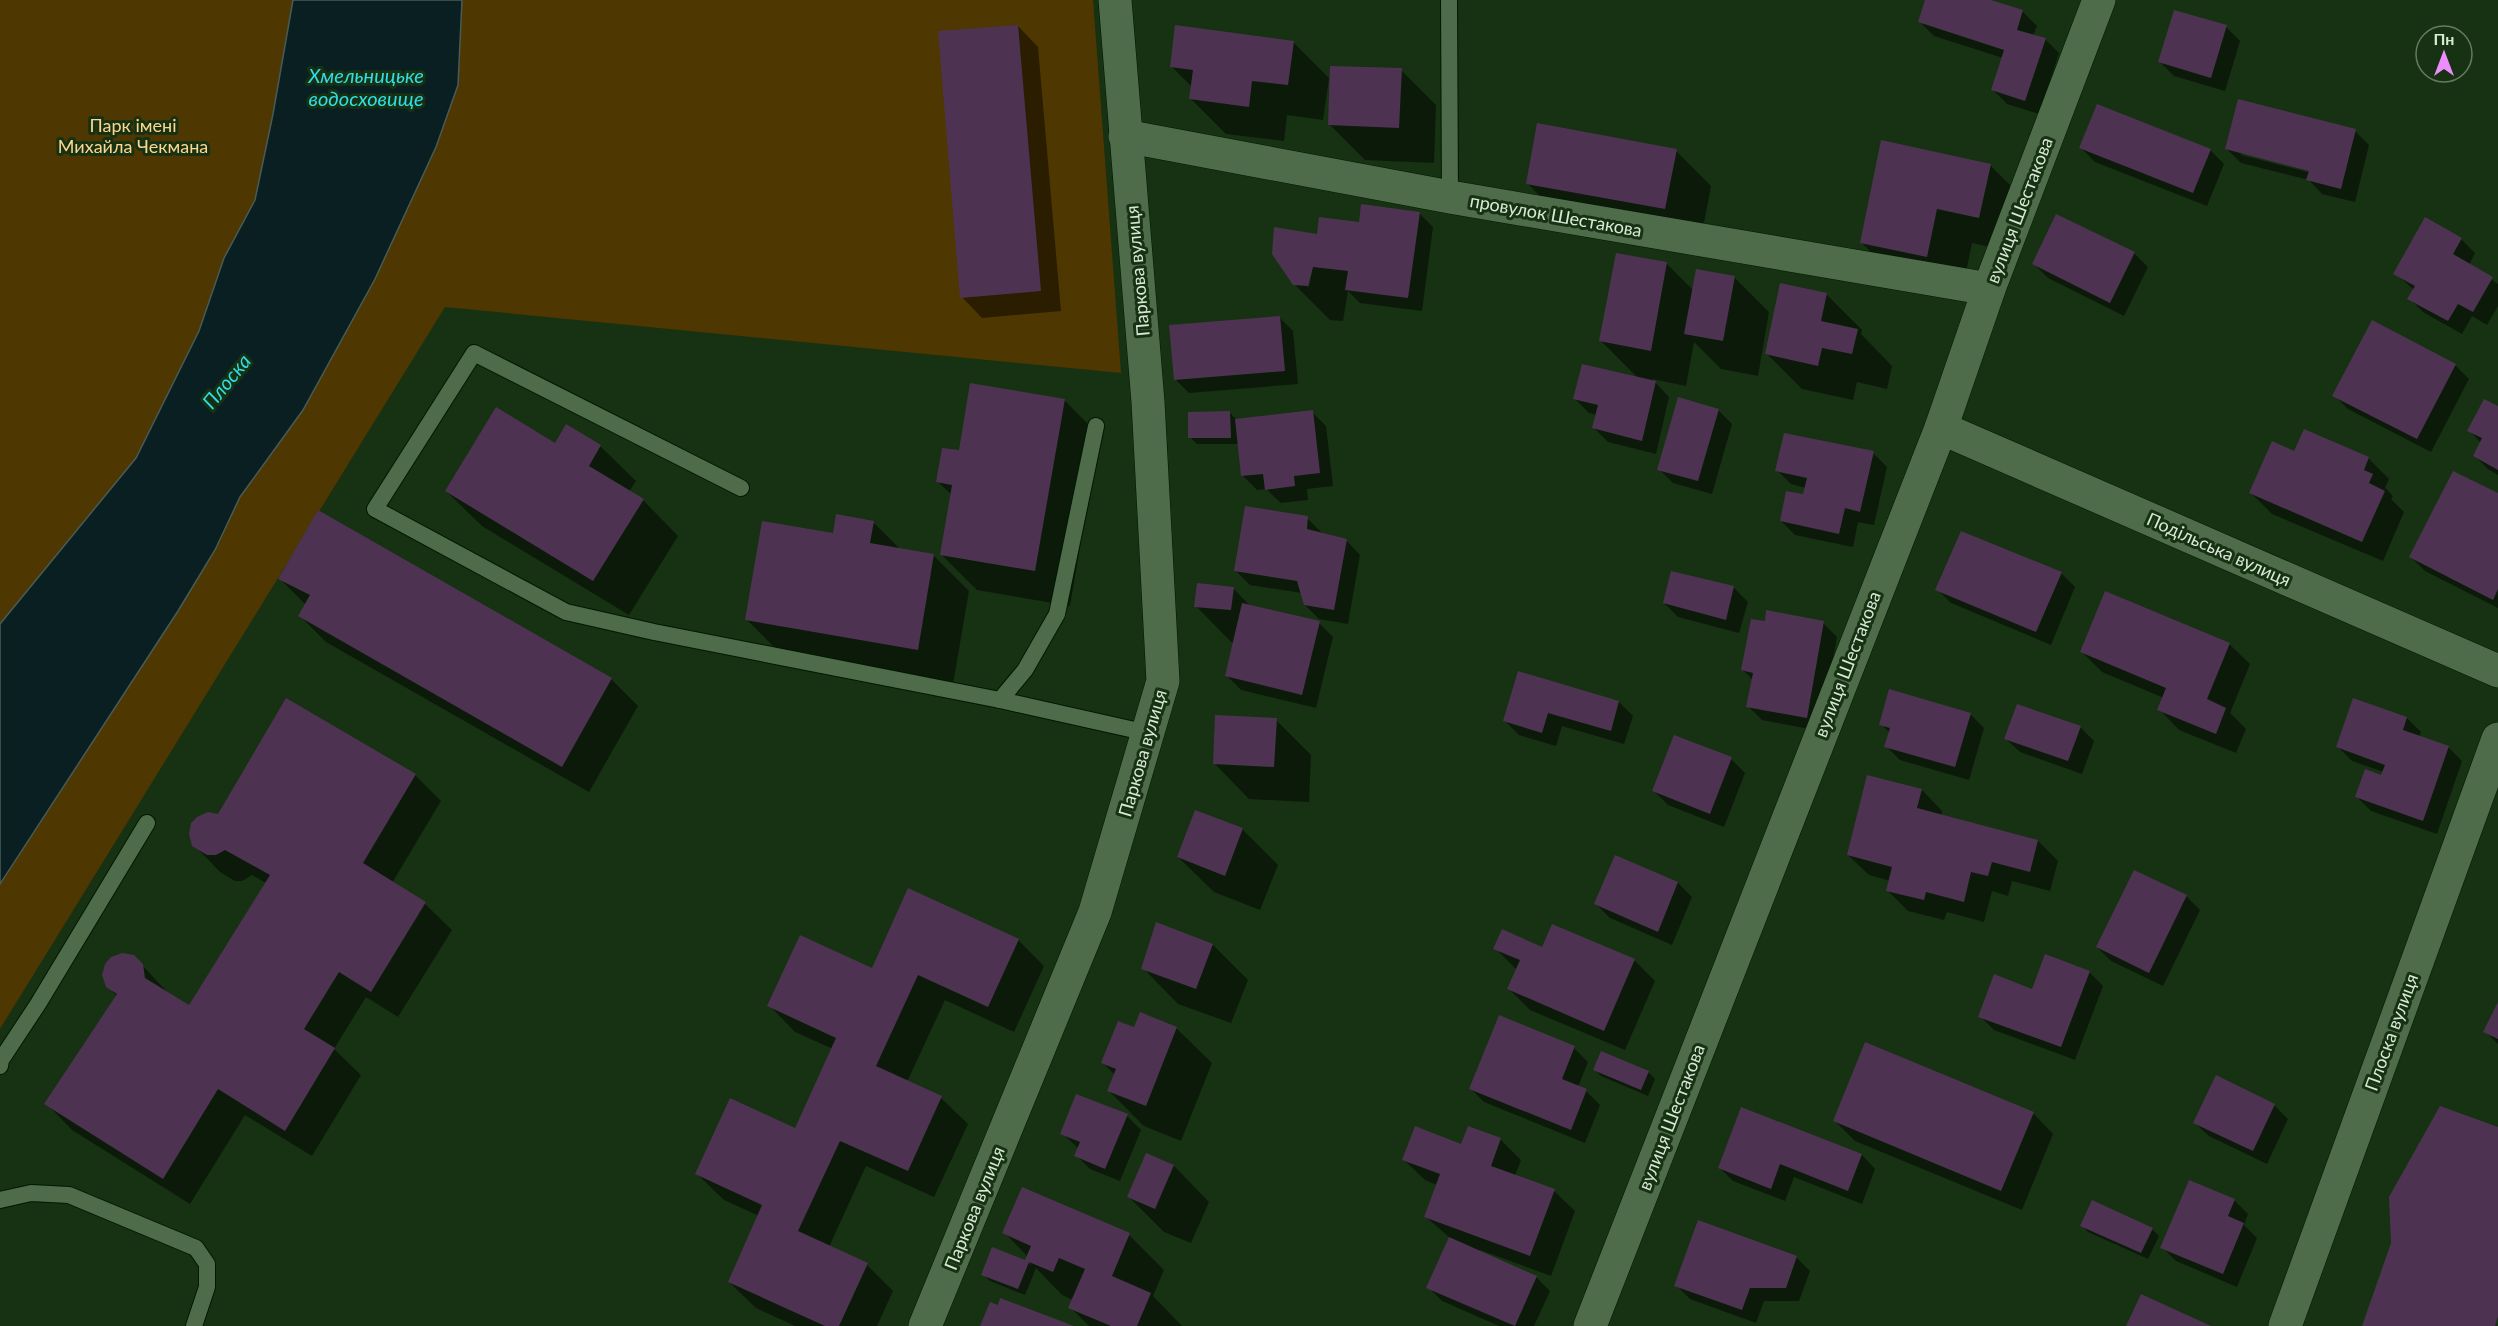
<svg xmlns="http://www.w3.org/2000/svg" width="2498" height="1326" viewBox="0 0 2498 1326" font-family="Lato,sans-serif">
  <rect width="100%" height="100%" fill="#173113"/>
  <!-- green -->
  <g fill="#4f3701">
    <polygon points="0,0 293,0 273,114 255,200 224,258 199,331 136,458 0,624"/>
    <polygon points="462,0 1093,0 1121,373 445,307 0,1029 0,884 215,550 240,497 303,410 375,279 436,147 458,85"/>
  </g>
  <!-- water -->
  <polygon fill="#0a1f21" stroke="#485c57" stroke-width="1.5" points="293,0 462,0 458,85 436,147 375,279 303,410 240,497 215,550 178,611 0,884 0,624 136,458 199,331 224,258 255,200 273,114"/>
  <!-- shadow -->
  <g fill="#0007" fill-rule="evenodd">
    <polygon points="1927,0 1986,0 2023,12 2037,26 2033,36 2045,39 2059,53 2039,114 2007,104 1993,90 2003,58 1934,36 1920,22"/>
    <polygon points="1018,26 1038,47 1061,311 982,318 962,297"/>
    <polygon points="2226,27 2240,41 2225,91 2174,76 2160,62"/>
    <polygon points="1293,42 1329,78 1323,120 1287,115 1284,141 1226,134 1190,98 1192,87 1172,67"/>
    <polygon points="1401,70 1436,105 1434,163 1365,160 1330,125"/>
    <path d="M2355,131L2369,145L2355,202L2322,194L2309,180L2241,163L2227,149ZM2241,152L2316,171V174L2241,155Z"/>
    <polygon points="2081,148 2210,150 2224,164 2207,206 2095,162"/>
    <polygon points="1676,151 1711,186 1700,244 1563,219 1527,183"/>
    <polygon points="1990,165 2025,200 2014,252 1972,243 1962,292 1896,278 1861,242"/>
    <path d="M1419,213L1433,227L1422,311L1360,303L1348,291L1343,321L1330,320L1294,284L1318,237L1360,223ZM1311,261H1314L1309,287L1307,286Z"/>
    <polygon points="2425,219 2461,239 2475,253 2469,265 2498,284 2498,306 2487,325 2472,316 2462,334 2423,312 2409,298 2414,290 2395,273"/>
    <polygon points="2134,253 2148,267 2124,316 2048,278 2034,264"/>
    <polygon points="1667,264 1693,290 1734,277 1769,312 1758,376 1721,369 1694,342 1686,386 1652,379 1669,397 1656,454 1608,442 1594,428 1597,415 1589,413 1575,399 1639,379 1601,341"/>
    <polygon points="1826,294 1862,330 1861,334 1892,366 1887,389 1857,382 1853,400 1802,389 1767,354"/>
    <polygon points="1279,317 1293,331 1298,384 1189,393 1175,379"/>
    <polygon points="2455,365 2469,379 2431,452 2348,409 2334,395"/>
    <polygon points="1064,400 1099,435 1070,606 977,590 941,554 952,495 938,482 960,452"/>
    <polygon points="2498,408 2498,475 2488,469 2474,455 2481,443 2469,430"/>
    <polygon points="1718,410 1732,424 1712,494 1673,483 1659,469"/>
    <polygon points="1312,412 1326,426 1333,486 1307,489 1308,500 1281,503 1266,489 1257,490 1243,476 1239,444 1197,444 1190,437 1230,413 1237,420"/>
    <polygon points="567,426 600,446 636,481 629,492 643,500 678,536 629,615 482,526 446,491 555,445"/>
    <polygon points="1873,453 1887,467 1874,525 1858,522 1853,547 1795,535 1781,521 1804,496 1806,488 1791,484 1777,470"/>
    <polygon points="2295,453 2368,458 2389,479 2385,488 2393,496 2391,499 2404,512 2383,561 2272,514 2251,493"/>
    <polygon points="2498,495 2498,608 2425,571 2411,557"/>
    <polygon points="319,512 611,679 638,706 589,792 326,642 300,616 306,605 280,579"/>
    <polygon points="1307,518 1321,532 1321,534 1346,540 1360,555 1348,624 1319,619 1305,605 1302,593 1250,585 1236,571"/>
    <polygon points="873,522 901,550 933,555 969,591 953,684 782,655 747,620 834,534"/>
    <polygon points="2061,573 2075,587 2051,645 1951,603 1937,589"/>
    <polygon points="1233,588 1251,607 1319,623 1333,637 1316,708 1241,690 1227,676 1235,642 1231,642 1196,606"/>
    <polygon points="1734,588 1748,602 1739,633 1678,617 1664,603"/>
    <polygon points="1823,623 1837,637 1820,731 1762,720 1748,706 1753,680 1743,670"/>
    <polygon points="2229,644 2250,664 2230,713 2246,729 2236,753 2179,730 2159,709 2164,698 2102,672 2082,652"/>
    <polygon points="1519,673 1619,702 1633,716 1624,744 1562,726 1556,746 1519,735 1505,721"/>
    <polygon points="1970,714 1984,728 1969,780 1900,760 1886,746 1890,733 1881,724"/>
    <polygon points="2407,718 2421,732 2419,737 2448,747 2462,761 2437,834 2371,811 2357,797 2382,777 2384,772 2352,761 2338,747"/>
    <polygon points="1276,720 1311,755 1309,802 1249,799 1214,763"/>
    <polygon points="2080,727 2094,741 2082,774 2020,752 2006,739"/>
    <polygon points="1731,759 1745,773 1724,827 1668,805 1654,791"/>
    <polygon points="415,775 441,801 392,883 425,904 452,930 398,1017 366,997 334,1049 361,1075 312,1156 245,1115 190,1204 72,1130 46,1103 117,996 107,986 142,965 170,995 190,1007 266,883 252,875 242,881 235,881 220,872 194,845 219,815"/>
    <polygon points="1922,790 1942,811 1941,816 2038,841 2058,861 2050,891 2012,881 2008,896 1992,891 1984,922 1947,912 1944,920 1908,911 1887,890 1890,881 1869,875 1848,855"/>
    <polygon points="1242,829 1278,865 1260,910 1214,892 1178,857"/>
    <polygon points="1616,857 1678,883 1692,897 1672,945 1610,918 1596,904"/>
    <polygon points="2186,896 2200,910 2163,986 2111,961 2097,947"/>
    <polygon points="1157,924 1213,945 1248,980 1231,1023 1178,1004 1143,968"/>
    <polygon points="1018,940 1044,966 1014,1032 945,1000 907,1082 941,1098 968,1124 934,1197 866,1166 829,1247 867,1265 893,1291 877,1326 795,1326 756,1308 729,1282 759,1216 724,1200 697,1174 796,1130 833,1049 795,1032 769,1005 873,970"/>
    <polygon points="1495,948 1543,949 1634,960 1655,981 1625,1050 1530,1010 1509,989 1517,970"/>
    <polygon points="2089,972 2103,986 2075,1060 1994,1030 1980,1016"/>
    <polygon points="2498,1006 2498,1044 2485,1031"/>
    <polygon points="1176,1028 1212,1063 1181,1141 1144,1126 1109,1091 1115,1075 1103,1063 1135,1029"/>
    <polygon points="1574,1048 1588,1062 1578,1087 1586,1091 1600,1105 1585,1143 1484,1102 1470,1088"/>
    <polygon points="1595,1070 1648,1072 1655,1079 1648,1096 1601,1076"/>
    <polygon points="2274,1105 2288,1119 2267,1164 2209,1136 2195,1123"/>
    <polygon points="2033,1113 2053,1134 2022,1210 1855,1141 1834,1120"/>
    <polygon points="1127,1116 1141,1130 1120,1181 1090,1169 1076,1155 1079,1149 1062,1133"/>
    <polygon points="1500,1139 1521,1160 1515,1176 1554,1191 1575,1211 1551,1276 1480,1250 1479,1252 1536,1277 1550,1291 1534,1326 1499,1326 1442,1301 1428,1287 1450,1238 1426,1217 1437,1185 1425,1180 1404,1160 1462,1145"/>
    <polygon points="1147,1155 1174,1166 1209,1202 1191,1243 1164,1232 1129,1197"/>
    <polygon points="1862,1155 1875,1169 1862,1204 1794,1177 1785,1201 1733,1181 1719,1167"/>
    <polygon points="2234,1200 2248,1214 2244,1225 2257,1238 2237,1287 2176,1261 2162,1247"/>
    <polygon points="2082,1225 2152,1229 2159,1236 2148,1259 2088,1232"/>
    <polygon points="1004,1232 1129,1235 1164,1270 1153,1296 1182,1326 1089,1326 1070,1307 1073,1300 1062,1295 1036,1268 1025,1295 990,1281 983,1274 993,1249 1032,1265 1027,1260 1028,1257"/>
    <polygon points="1796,1257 1810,1271 1799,1301 1764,1301 1756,1323 1690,1299 1676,1285"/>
  </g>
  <!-- building -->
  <g fill="#4d3351">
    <polygon points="1925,0 1991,0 2023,10 2017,30 2046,38 2025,101 1991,90 2004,50 1918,22"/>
    <polygon points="2174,10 2227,25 2211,78 2158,62"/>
    <polygon points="1018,25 1041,291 960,298 938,31"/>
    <polygon points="1175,25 1294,41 1288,85 1252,81 1249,107 1189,99 1193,70 1170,67"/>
    <polygon points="1330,66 1402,68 1399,128 1328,125"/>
    <polygon points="2238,99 2356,129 2341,189 2306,180 2309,171 2225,149"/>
    <polygon points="2097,104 2211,149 2193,193 2079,148"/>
    <polygon points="1537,123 1677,149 1665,209 1526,184"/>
    <polygon points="1881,140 1991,164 1979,218 1937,209 1927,257 1860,243"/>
    <polygon points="1361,204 1420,212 1408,298 1345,290 1348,271 1313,267 1308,286 1293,285 1272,254 1274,227 1317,234 1319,217 1359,222"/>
    <polygon points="2056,214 2135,252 2110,303 2032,264"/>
    <polygon points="2425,217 2462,238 2453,254 2493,277 2473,312 2458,304 2448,321 2407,299 2415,286 2393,274"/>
    <polygon points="1616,253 1667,262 1651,351 1599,341"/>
    <polygon points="1696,269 1735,276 1723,341 1684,334"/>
    <polygon points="1780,283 1827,293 1821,321 1858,329 1852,354 1822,348 1818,366 1765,354"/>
    <polygon points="1280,316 1285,371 1174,380 1169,325"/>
    <polygon points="2372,320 2456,364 2417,439 2332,396"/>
    <polygon points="1582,364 1656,381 1642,441 1592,428 1598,405 1573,399"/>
    <polygon points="970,383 1065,399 1035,571 940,555 952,485 936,482 942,448 959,450"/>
    <polygon points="1678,397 1719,409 1698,481 1657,470"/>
    <polygon points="2484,399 2498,406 2498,470 2473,456 2482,438 2467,431"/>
    <polygon points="496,407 555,443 566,424 601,445 589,466 644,499 593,581 445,491"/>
    <polygon points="1313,410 1320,473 1294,476 1295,486 1265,490 1263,474 1241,476 1235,419"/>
    <polygon points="1230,411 1231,438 1188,438 1188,412"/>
    <polygon points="2304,429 2369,457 2364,470 2373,474 2369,483 2385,491 2362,542 2249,493 2272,441 2294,451"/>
    <polygon points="1784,433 1874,451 1860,512 1845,508 1839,534 1780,521 1786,491 1803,494 1807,478 1775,471"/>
    <polygon points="2453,471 2498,493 2498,589 2493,600 2409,557"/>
    <polygon points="1245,506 1308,516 1307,529 1347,539 1334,610 1304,605 1297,581 1234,571"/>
    <polygon points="318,510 612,678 562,767 298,616 310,595 278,579"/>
    <polygon points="836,514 874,521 870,543 934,554 918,650 745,620 762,521 833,533"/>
    <polygon points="1961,531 2062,572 2036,632 1935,590"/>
    <polygon points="1671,571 1734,586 1726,620 1663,603"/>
    <polygon points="1197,583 1234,587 1231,610 1194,607"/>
    <polygon points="2105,591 2230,643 2207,699 2226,708 2216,734 2157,710 2166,688 2080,652"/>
    <polygon points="1242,603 1320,621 1302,695 1225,676"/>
    <polygon points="1766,610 1824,621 1807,718 1746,707 1753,673 1741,670 1751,619 1765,621"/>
    <polygon points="1518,671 1619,701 1611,731 1548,713 1542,733 1503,721"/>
    <polygon points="1889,689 1971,713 1955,767 1884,747 1890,728 1879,725"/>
    <polygon points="286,698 416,774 363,863 426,902 371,992 339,972 304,1029 335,1048 285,1131 218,1089 163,1179 44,1104 117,994 106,987 102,975 105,964 111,957 122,953 134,955 143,964 145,978 189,1005 270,875 225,850 216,855 207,855 192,846 189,834 191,823 197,817 208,812 218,814"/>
    <polygon points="2353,698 2407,717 2403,730 2449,746 2423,821 2355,797 2365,769 2381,775 2385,765 2336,747"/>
    <polygon points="2017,704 2081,726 2068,761 2004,739"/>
    <polygon points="1215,715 1277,718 1274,767 1213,764"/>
    <polygon points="1674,735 1732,757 1710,814 1652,791"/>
    <polygon points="1867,775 1922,789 1917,808 2038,840 2030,872 1992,862 1988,876 1971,872 1964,902 1926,892 1924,900 1886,891 1892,867 1847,855"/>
    <polygon points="1195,810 1243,828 1225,876 1177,857"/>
    <polygon points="1615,855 1678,882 1658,932 1594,904"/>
    <polygon points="2134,870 2187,895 2149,973 2096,947"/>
    <polygon points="908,888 1019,939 988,1007 918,975 876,1066 942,1096 908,1171 840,1141 798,1231 868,1263 839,1326 825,1326 728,1282 762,1205 695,1174 730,1098 795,1128 836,1038 767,1006 800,935 872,968"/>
    <polygon points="1156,922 1213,944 1196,989 1141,969"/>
    <polygon points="1552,924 1635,959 1604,1031 1507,989 1520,960 1493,949 1502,929 1542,947"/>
    <polygon points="2045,954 2090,971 2061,1047 1978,1017 1994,974 2032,989"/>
    <polygon points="2498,1002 2498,1039 2483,1032"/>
    <polygon points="1140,1012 1177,1027 1146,1106 1107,1091 1116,1069 1101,1063 1118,1021 1134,1027"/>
    <polygon points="1499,1015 1575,1046 1562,1079 1587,1089 1571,1130 1469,1089"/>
    <polygon points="1865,1042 2034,1112 2001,1191 1833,1121"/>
    <polygon points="1601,1051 1649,1071 1641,1090 1593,1070"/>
    <polygon points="2216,1075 2275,1104 2253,1151 2193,1123"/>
    <polygon points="1076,1094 1128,1114 1105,1169 1074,1156 1080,1142 1060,1134"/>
    <polygon points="2440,1106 2498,1127 2498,1316 2495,1326 2362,1326 2391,1243 2389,1197"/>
    <polygon points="1741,1107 1862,1154 1848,1191 1780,1164 1771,1189 1718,1168"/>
    <polygon points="1415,1126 1461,1144 1468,1126 1501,1138 1491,1166 1555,1189 1530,1256 1424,1217 1440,1174 1402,1160"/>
    <polygon points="1146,1153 1174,1165 1155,1209 1127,1197"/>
    <polygon points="2189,1180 2235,1199 2228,1216 2244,1223 2223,1274 2160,1248"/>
    <polygon points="1022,1187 1130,1233 1112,1276 1151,1293 1137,1326 1111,1326 1068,1308 1085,1269 1059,1258 1053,1272 1029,1262 1018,1289 981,1275 992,1247 1025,1260 1031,1246 1002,1233"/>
    <polygon points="2092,1200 2153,1228 2141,1253 2080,1226"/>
    <polygon points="1698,1220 1797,1256 1786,1288 1750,1288 1742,1310 1674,1286"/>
    <polygon points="1449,1237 1537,1276 1515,1326 1426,1288"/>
    <polygon points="2141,1294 2211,1326 2126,1326"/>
    <polygon points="1000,1298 1074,1326 980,1326 990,1302 998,1305"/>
  </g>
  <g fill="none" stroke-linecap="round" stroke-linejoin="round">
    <defs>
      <g id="service">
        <polyline points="1449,0 1450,197"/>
        <polyline points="741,488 474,353 375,509 566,612 654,632 1000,700 1148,733"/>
        <polyline points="1000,700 1025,670 1057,614 1096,426"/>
        <polyline points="0,1066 1,1060 38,1004 147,823"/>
        <polyline points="0,1200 31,1193 69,1195 196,1248 207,1264 207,1287 194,1326"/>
      </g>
      <g id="minor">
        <polyline points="1125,136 1450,197 1989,289"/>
        <polyline points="1941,428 1989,289 2099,0"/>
        <polyline points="925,1326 1095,912 1163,681 1148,402 1115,0"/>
        <polyline points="2285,1326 2498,739"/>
      </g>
      <polyline id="tertiary" points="1590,1326 1941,428 2498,671"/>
    </defs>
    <!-- service casing -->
    <use href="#service" stroke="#011900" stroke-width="18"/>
    <!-- minor casing -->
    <use href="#minor" stroke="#011900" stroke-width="34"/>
    <!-- tertiary casing -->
    <use href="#tertiary" stroke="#011900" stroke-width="34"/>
    <!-- service -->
    <use href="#service" stroke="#4e6b4a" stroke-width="16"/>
    <!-- minor -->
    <use href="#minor" stroke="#4e6b4a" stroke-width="33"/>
    <!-- tertiary -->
    <use href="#tertiary" stroke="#4e6b4a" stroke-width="33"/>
  </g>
  <g text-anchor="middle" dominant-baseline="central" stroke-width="6" stroke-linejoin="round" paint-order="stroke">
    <!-- park labels -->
    <g font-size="18" fill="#fed68f" stroke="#173113">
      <text x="133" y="125">Парк імені<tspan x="133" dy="21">Михайла Чекмана</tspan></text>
    </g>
    <!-- street labels -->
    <g font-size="18" fill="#d8e9d6" stroke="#173113">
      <text transform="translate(2019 210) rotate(-69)">вулиця Шестакова</text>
      <text transform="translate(1556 215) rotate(10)">провулок Шестакова</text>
      <text transform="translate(1137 271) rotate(-95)">Паркова вулиця</text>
      <text transform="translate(2219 549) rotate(24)">Подільська вулиця</text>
      <text transform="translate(1847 664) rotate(-69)">вулиця Шестакова</text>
      <text transform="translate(1142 753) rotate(-74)">Паркова вулиця</text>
      <text transform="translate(2391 1032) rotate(-70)">Плоска вулиця</text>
      <text transform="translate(1671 1117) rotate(-69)">вулиця Шестакова</text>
      <text transform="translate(974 1208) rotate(-68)">Паркова вулиця</text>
    </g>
    <!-- water labels -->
    <g font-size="20" font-style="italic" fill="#2edee9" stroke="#173113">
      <text x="366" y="75">Хмельницьке<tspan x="366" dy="23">водосховище</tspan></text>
      <text transform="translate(226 381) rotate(-51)">Плоска</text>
    </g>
  </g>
  <!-- north arrow -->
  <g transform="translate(2444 54)"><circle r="28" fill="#173113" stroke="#647b61" stroke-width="1.5"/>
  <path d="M0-4.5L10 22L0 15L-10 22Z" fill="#eb8dfc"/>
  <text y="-9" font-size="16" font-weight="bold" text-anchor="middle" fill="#d8e9d6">Пн</text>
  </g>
</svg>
